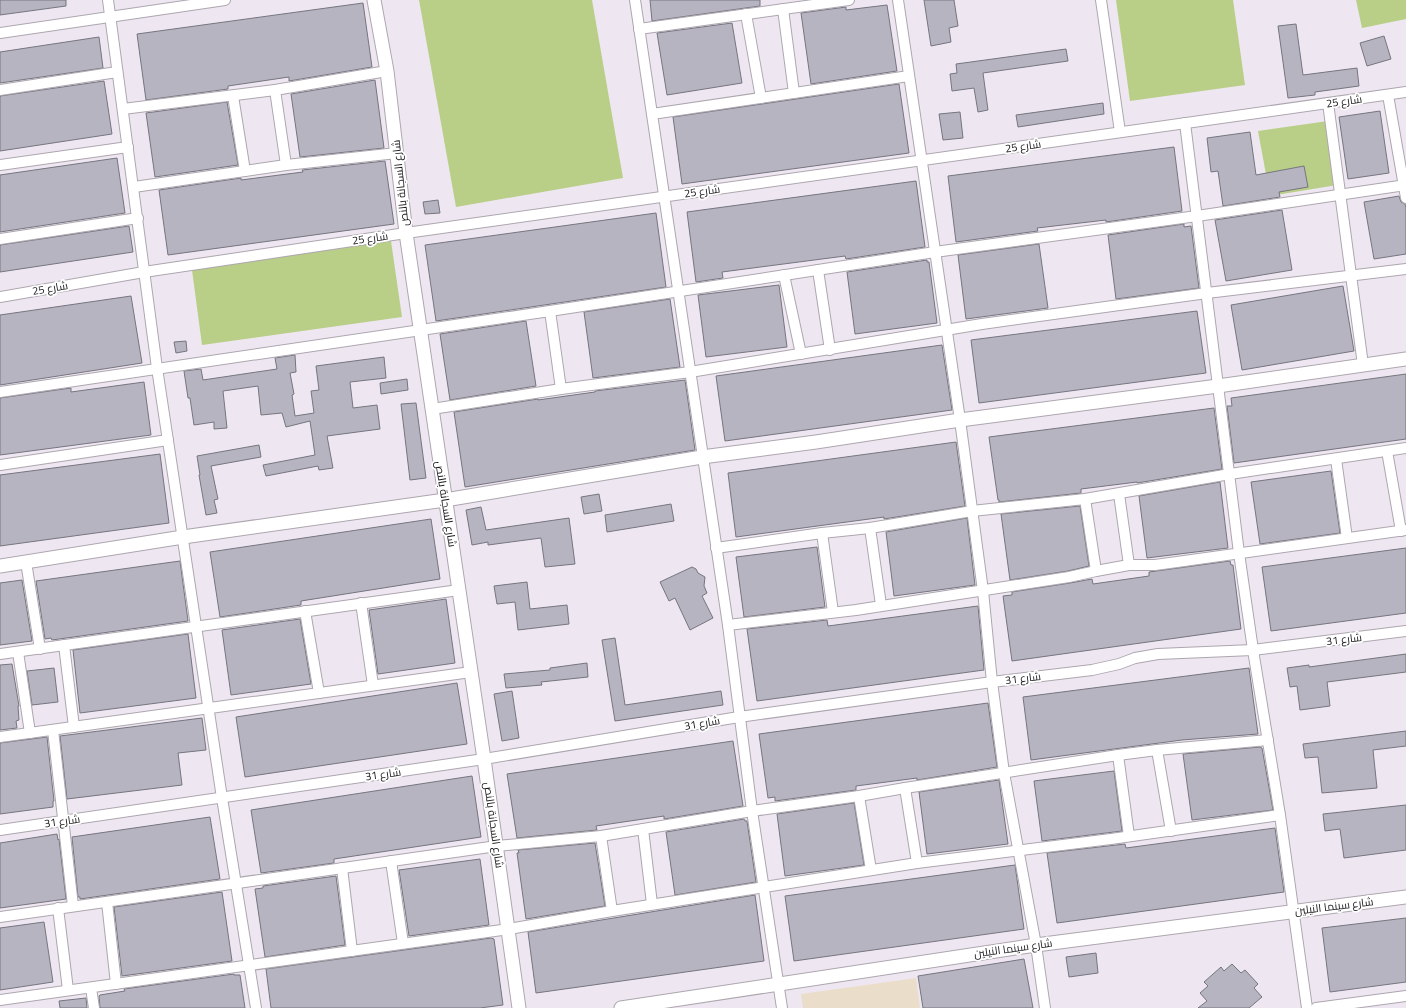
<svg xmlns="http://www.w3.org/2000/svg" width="1406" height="1008" viewBox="0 0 1406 1008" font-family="Georgia,Cairo,serif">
  <rect width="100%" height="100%" fill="#eee7f1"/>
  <!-- medical -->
  <polygon fill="#eadeca" points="916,978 920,1008 803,1008 801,994"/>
  <!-- green -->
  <g fill="#b9ce87">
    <polygon points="419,0 592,0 623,178 456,207"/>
    <polygon points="1116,0 1233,0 1245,85 1130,101"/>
    <polygon points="1356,0 1406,0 1406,19 1362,28"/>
    <polygon points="1328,121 1337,185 1270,196 1258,131"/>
    <polygon points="391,241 402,317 202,345 192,270"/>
  </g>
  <!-- building -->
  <g fill="#b6b4c0" stroke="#76757f">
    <polygon points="0,0 66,0 66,6 0,15"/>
    <polygon points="650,0 760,0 760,6 652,21"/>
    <polygon points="924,0 954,0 958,26 949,28 951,42 931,46"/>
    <polygon points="363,3 372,67 289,81 289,77 228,86 228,89 146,100 137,34"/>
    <polygon points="887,5 897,71 811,84 801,13 846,7 846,10"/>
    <polygon points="732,23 742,83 667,95 657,33"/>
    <polygon points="1296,24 1303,75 1357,68 1359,86 1315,92 1315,95 1288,98 1278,26"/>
    <polygon points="1384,36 1391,59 1367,66 1360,43"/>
    <polygon points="99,37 103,68 0,83 0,52"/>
    <polygon points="1066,49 1068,61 983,73 988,110 978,112 974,88 952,91 950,74 957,73 956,64"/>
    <polygon points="375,80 384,148 300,157 291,94"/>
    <polygon points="104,81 112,134 0,151 0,96"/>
    <polygon points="899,84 909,153 682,184 673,117"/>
    <polygon points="227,102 238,165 155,177 146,113"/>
    <polygon points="1103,103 1104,114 1018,127 1016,115"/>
    <polygon points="1380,111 1389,173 1348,179 1339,117"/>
    <polygon points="960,112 963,138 943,140 939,114"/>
    <polygon points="1250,132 1256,175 1304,166 1308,187 1279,192 1280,197 1223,206 1218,171 1211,172 1207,138"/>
    <polygon points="1174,147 1182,211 1106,222 1106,220 1037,228 1038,231 956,242 948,176"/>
    <polygon points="117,158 125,213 0,232 0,175"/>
    <polygon points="385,161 394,224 168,255 159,190 241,178 241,180 303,172 302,170"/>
    <polygon points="916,181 925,247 846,259 845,256 722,272 723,278 696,282 687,212"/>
    <polygon points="1399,196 1401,202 1405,204 1406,208 1406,254 1374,259 1364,202"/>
    <polygon points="438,200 440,213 425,214 423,202"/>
    <polygon points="1282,210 1292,270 1226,281 1215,220"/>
    <polygon points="656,213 666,287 436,321 425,245"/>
    <polygon points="1184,224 1184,227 1191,226 1199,288 1116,299 1108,235"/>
    <polygon points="129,226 133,252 0,272 0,245"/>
    <polygon points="1039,244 1048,308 966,319 958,255"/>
    <polygon points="927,260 927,262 929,262 937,323 855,334 847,272"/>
    <polygon points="779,285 787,347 706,357 698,295"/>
    <polygon points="1343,286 1354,351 1242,370 1231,305"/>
    <polygon points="131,296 142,363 0,385 0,315"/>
    <polygon points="670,299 680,367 593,378 584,312"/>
    <polygon points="1197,311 1206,373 979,403 971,340"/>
    <polygon points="526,321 536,386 450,400 440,334"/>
    <polygon points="186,341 187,351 176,353 174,342"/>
    <polygon points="942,345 952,410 725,441 716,376"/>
    <polygon points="295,355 296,372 290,373 294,394 292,395 295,416 314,413 311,391 319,390 316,366 384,357 386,378 350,382 353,408 377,405 380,429 327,436 333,468 319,470 318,466 266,476 263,465 315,455 310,421 286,427 282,413 261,415 258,386 223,391 227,428 214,429 214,422 194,425 190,398 188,398 184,371 201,369 203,380 277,369 275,358"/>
    <polygon points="1406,374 1406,439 1234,463 1227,406 1232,406 1231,398"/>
    <polygon points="407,379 408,390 381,394 380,383"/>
    <polygon points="685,380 695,450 465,487 454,412 538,399 538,400 595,392 595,391"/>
    <polygon points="144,382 151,435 0,455 0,398 71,388 71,392"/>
    <polygon points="416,403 426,478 410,480 401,404"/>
    <polygon points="1214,408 1222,469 1137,483 1137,482 1081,489 1081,493 999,502 999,500 998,500 989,437"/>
    <polygon points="956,442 965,506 884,519 884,517 736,537 728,473"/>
    <polygon points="259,445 261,457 211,466 218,499 214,500 217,513 206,515 199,475 200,475 197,456"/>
    <polygon points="160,454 169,523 0,546 0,475"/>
    <polygon points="1331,471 1340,533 1260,544 1251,482"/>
    <polygon points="1220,482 1228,548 1147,558 1139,496"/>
    <polygon points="599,494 602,511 584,514 581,497"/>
    <polygon points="671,504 674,521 607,532 605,515"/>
    <polygon points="1080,506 1089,566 1068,571 1010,580 1001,514"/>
    <polygon points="481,507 486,530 569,518 575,564 545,567 541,538 488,545 488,542 472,545 466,510"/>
    <polygon points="967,518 975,585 894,596 886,532"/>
    <polygon points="431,519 440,579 301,601 301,605 220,617 210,552"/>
    <polygon points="817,547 825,607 744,617 736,557"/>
    <polygon points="1406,548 1406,613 1271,631 1262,567"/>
    <polygon points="180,561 188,621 52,640 51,638 45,639 36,581"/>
    <polygon points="1230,561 1231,565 1233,565 1241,629 1012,661 1003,596 1012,595 1012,592 1070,583 1092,579 1093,584 1149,576 1149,572"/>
    <polygon points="692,567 696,569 698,573 705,577 704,586 707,593 702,596 713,618 690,630 675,598 669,601 660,582"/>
    <polygon points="22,580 32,641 0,645 0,583"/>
    <polygon points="527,582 530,609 567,605 569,624 518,630 515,602 497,604 494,586"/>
    <polygon points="446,599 455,663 378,674 369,610"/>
    <polygon points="978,606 984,670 757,701 747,629 827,620 828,626"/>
    <polygon points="300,619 311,684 231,695 222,630"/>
    <polygon points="188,634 196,698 80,713 73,650"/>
    <polygon points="615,638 625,705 721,691 723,705 615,721 602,640"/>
    <polygon points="1406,654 1406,672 1327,682 1330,706 1300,710 1297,686 1290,687 1287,668 1309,665 1309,667"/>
    <polygon points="587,663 588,677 541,682 542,685 506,688 504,674 550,670 550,668"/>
    <polygon points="12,664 19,706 18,706 19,720 16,721 17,728 0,730 0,665"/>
    <polygon points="54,668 58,702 32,705 27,671"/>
    <polygon points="1249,668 1258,734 1182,740 1031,760 1023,697"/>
    <polygon points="457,683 467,744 245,777 236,717"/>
    <polygon points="512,691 519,738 502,741 494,694"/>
    <polygon points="988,703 997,767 917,780 917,778 856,786 856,790 775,801 775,797 768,798 759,734"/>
    <polygon points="202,718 206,750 178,753 182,785 67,799 60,736"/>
    <polygon points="1406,731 1406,746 1373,750 1377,788 1322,793 1318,757 1305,758 1303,744"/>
    <polygon points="47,737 54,801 53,801 53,807 0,814 0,743"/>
    <polygon points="733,741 743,806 664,819 664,816 596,826 597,830 517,838 507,774"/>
    <polygon points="1260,747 1262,748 1273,810 1192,820 1183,754"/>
    <polygon points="1114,771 1122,831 1042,841 1034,781"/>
    <polygon points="472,776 481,837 334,859 334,863 261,873 251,810"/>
    <polygon points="999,780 1008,844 927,854 919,792"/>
    <polygon points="854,803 864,865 785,876 777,814"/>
    <polygon points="1406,805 1406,850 1344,858 1340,829 1325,831 1323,814"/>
    <polygon points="210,817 220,879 80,899 80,897 78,897 72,837"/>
    <polygon points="744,819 745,821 747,821 756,882 675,895 666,832"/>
    <polygon points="1275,828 1284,892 1057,923 1047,853 1125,844 1126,848"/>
    <polygon points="57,834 58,840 59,839 66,899 0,908 0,843"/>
    <polygon points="595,843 605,906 526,919 517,853 519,853 518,850"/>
    <polygon points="480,859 489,925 409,936 399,870"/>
    <polygon points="1015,865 1024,929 794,961 785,896"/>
    <polygon points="336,876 345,945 265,957 255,889 263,888 263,886"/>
    <polygon points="222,892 232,961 122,976 114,907"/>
    <polygon points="755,895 764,961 536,993 528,932"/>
    <polygon points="1406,918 1406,982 1330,992 1322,928"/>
    <polygon points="44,922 53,982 0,990 0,928"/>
    <polygon points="491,938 494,939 503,1005 480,1008 271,1008 266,969"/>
    <polygon points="1096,953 1098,973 1069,977 1066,957"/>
    <polygon points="1024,959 1033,1008 923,1008 918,976"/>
    <polygon points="1232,964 1241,973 1245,970 1258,984 1254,988 1262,997 1249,1008 1198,1008 1207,1001 1200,993 1208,986 1204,982 1221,967 1224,971"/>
    <polygon points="234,974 234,975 240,975 245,1008 100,1008 99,996 100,995 125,991 124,989"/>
    <polygon points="86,998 87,1008 60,1008 59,1001"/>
  </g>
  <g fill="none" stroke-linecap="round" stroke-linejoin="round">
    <defs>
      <g id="minor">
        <polyline points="108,0 157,368 222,798 256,1008"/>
        <polyline points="635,0 728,625 752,811 782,1008"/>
        <polyline points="898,0 960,420 983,591 992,682 1004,773 1036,945 1045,1008"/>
        <polyline points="1101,0 1120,132"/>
        <polyline points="783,9 794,93"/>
        <polyline points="746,14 761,98"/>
        <polyline points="639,29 849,0"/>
        <polyline points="0,33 225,0"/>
        <polyline points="0,90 117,72"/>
        <polyline points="275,90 286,165"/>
        <polyline points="1388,95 1406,198"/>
        <polyline points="233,96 245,171"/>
        <polyline points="1328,103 1363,365"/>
        <polyline points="123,109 275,90 387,71"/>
        <polyline points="652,114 909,76"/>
        <polyline points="1185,123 1239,553 1253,650 1280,815 1307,1008"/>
        <polyline points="0,165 128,147"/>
        <polyline points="134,187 286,165 397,153"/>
        <polyline points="0,239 138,218"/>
        <polyline points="818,270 830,350"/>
        <polyline points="784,275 801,354"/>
        <polyline points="0,297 144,272 406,233 1406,92"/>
        <polyline points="550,311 561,389"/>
        <polyline points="0,392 550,311 935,252 1197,216 1406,185"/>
        <polyline points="432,409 561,389 690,372 982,324 1207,293 1406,269"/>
        <polyline points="1387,451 1401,531"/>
        <polyline points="1336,459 1347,538"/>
        <polyline points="0,465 168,440"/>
        <polyline points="1119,494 1129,565"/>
        <polyline points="1085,499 1096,571"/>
        <polyline points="870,528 881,605"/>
        <polyline points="822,533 833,612"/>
        <polyline points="716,548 822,533 870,528 972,511 1085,499 1230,474 1406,448"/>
        <polyline points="26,562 40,649"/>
        <polyline points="361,603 373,685"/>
        <polyline points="305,611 319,693"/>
        <polyline points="728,625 856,610 1069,577 1096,571 1129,565 1155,565 1177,562 1406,530"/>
        <polyline points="64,645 74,727"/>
        <polyline points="18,652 30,733"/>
        <polyline points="0,654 459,590"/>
        <polyline points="53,730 73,906"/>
        <polyline points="0,737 471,672"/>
        <polyline points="1157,750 1171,831"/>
        <polyline points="1118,755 1129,836"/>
        <polyline points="905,788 917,863"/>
        <polyline points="859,796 871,870"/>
        <polyline points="643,829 652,904"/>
        <polyline points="0,830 484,759 739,717 992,682 1092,670 1119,664 1135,658 1158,654 1253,650 1406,631"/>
        <polyline points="601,836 612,911"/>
        <polyline points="391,861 403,943"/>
        <polyline points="342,868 352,951"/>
        <polyline points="107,902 116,984"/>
        <polyline points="58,908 68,990"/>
        <polyline points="0,917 497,846 601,836 752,811 859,796 905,788 1118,755 1157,750 1268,740"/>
        <polyline points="91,988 94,1008"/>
        <polyline points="0,1000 509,929 612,911 917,863 1111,839 1280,815"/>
        <polyline points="1316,1008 1406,996"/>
      </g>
      <g id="tertiary">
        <polyline points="374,0 387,71 406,233 484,759 519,1008"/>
        <polyline points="0,566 183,537 445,500 702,457 816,442 960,420 1218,386 1406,359"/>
        <polyline points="621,1008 1036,945 1406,897"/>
      </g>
    </defs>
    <!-- minor casing -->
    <use href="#minor" stroke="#ada6af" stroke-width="12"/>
    <!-- tertiary casing -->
    <use href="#tertiary" stroke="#ada6af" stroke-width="15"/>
    <!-- minor -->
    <use href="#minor" stroke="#fff" stroke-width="10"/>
    <!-- tertiary -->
    <use href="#tertiary" stroke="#fff" stroke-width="13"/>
  </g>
  <g text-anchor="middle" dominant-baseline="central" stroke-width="3.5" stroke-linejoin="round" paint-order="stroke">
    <!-- street labels -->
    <g font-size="11" fill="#181619" stroke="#fff">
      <text transform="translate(1344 101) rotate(-8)">شارع 25</text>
      <text transform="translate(1023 146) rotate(-8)">شارع 25</text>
      <text transform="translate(400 183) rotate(-96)">شارع السجانة بالنص</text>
      <text transform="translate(702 191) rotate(-8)">شارع 25</text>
      <text transform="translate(370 238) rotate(-8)">شارع 25</text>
      <text transform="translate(50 288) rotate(-10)">شارع 25</text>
      <text transform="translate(446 504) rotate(81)">شارع السجانة بالنص</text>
      <text transform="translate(1344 639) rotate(-7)">شارع 31</text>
      <text transform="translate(1023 678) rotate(-7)">شارع 31</text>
      <text transform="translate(702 723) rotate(-10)">شارع 31</text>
      <text transform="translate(383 774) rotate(-8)">شارع 31</text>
      <text transform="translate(62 821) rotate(-8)">شارع 31</text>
      <text transform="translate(494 825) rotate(82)">شارع السجانة بالنص</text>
      <text transform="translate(1334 906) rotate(-7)">شارع سينما النيلين</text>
      <text transform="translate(1013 948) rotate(-8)">شارع سينما النيلين</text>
    </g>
  </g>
</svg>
